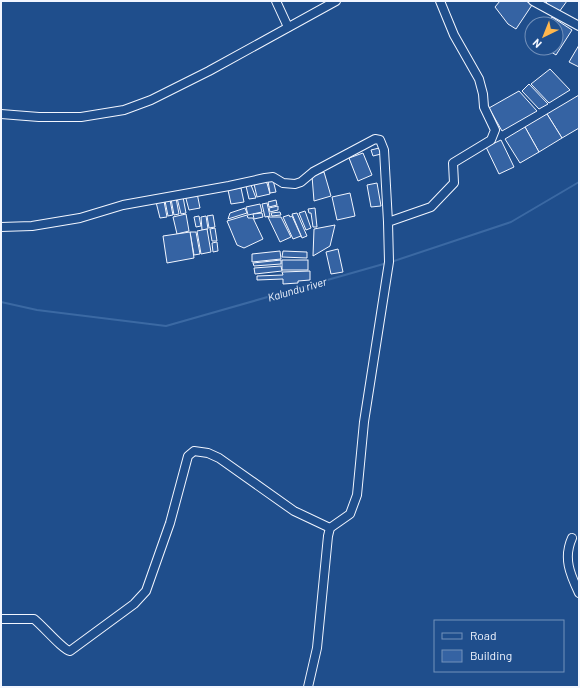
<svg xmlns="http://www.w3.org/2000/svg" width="580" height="688" viewBox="0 0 580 688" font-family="Barlow,sans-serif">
  <rect width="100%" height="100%" fill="#1f4e8c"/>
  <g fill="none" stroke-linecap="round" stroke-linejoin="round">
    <!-- stream -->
    <g stroke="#3b69a3" stroke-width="2">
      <polyline points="391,262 511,222 579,182"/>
      <polyline points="1,302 37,310 166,326 387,263"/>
    </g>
  </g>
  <!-- building -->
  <g fill="#3563a3" stroke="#f2f6ff">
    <polygon points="500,1 526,1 532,5 516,29 508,24 495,7"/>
    <polygon points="548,1 567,1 559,12 546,3"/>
    <polygon points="552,17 572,30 556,55 545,48 556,48 556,24 548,24"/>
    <polygon points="579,45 579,67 569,62"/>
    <polygon points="550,69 570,90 549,103 531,84"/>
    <polygon points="529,84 548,104 539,109 522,91"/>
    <polygon points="519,91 537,111 502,131 489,108"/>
    <polygon points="579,95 579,128 562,138 547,114"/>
    <polygon points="547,114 562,138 539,152 525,127"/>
    <polygon points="525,127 539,152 520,163 505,139"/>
    <polygon points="501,140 514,167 499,174 486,147"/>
    <polygon points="379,148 381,154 373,156 371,150"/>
    <polygon points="363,153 372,175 358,181 349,158"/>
    <polygon points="324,172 331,196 314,201 312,176"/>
    <polygon points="273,180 276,192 270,193 268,181"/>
    <polygon points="265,182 267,183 270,194 257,197 254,184"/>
    <polygon points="377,183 381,206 371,207 367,185"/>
    <polygon points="251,185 256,198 249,199 246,186"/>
    <polygon points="241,188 244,202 231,204 228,190"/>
    <polygon points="197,193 200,208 189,210 185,195"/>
    <polygon points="350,193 355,216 337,220 332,197"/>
    <polygon points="183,197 186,213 181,214 177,198"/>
    <polygon points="176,198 179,214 174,215 171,199"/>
    <polygon points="170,200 173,215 168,216 165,201"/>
    <polygon points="276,200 277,205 269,207 268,202"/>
    <polygon points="164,201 167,217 160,218 156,202"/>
    <polygon points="267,203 270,216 265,217 262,204"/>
    <polygon points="260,204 262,212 248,215 246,207"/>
    <polygon points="278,206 278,210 270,212 269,208"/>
    <polygon points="245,208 247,213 228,219 230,213"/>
    <polygon points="315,208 317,227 313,227 311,213 309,213 308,209"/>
    <polygon points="305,211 311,228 306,230 299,213"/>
    <polygon points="280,212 281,215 272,216 271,213"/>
    <polygon points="262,213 263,217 254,219 253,214"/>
    <polygon points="297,213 307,236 302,238 292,214"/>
    <polygon points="186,214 189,231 177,234 173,217"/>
    <polygon points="213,215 215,227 209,228 207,216"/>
    <polygon points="247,215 248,218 253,218 263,239 244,248 237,245 227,221"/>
    <polygon points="289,215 290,217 292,216 301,236 293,239 283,217"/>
    <polygon points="199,216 201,226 196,227 194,217"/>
    <polygon points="206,216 208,229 202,230 201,217"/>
    <polygon points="268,217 281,217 291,237 280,242"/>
    <polygon points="335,225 330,246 313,256 314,229"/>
    <polygon points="215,228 217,241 212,241 210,229"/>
    <polygon points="207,229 211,252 201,254 197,231"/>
    <polygon points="190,232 196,232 200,254 194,255"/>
    <polygon points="190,232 194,258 167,263 163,236"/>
    <polygon points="217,242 218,251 213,252 212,243"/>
    <polygon points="338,249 343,272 331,274 326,252"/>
    <polygon points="280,251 281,259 252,262 252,254"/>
    <polygon points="283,251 307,252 307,258 282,257"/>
    <polygon points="281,260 281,264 254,266 253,263"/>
    <rect x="282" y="260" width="26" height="10"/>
    <polygon points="281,266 282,271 255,274 254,268"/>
    <polygon points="310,271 310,280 298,281 298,283 283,284 283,279 257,280 257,276 283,275 282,272"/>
  </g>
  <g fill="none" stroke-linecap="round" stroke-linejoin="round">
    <defs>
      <g id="minor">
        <polyline points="276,1 288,27"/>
        <polyline points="533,1 579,26"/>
        <polyline points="1,114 39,117 81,117 124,110 151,100 209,71 336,1"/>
        <polyline points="1,227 32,226 80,218 123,205 229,186 265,178 273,177 283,183 295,184 301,182 313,172 375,139 380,140 384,150 388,222"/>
        <path d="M572,538C563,558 570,574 579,593"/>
        <path d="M1,619H34C42,625 63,650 70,651L134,604L146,591L170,523L188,456L194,451L208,453L219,458L294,511L330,528"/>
        <polyline points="308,687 317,648 328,536 330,528 350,514 357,495 364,422 389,262 388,222 431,207 454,183 453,163 491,140 495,130 484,107 483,94 479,79 454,35 440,1"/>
      </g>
    </defs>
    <!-- minor casing -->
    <use href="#minor" stroke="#f2f6ff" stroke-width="10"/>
    <!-- minor -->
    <use href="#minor" stroke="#1f4e8c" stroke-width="8"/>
  </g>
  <g text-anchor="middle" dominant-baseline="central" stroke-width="3" stroke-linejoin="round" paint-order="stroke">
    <!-- water labels -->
    <g font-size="11" font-style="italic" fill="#f2f6ff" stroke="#1f4e8c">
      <text transform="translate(297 289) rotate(-16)">Kalundu river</text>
    </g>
  </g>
  <!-- border -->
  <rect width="580" height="688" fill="none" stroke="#f2f6ff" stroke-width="4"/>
  <!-- legend -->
  <rect x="434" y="620" width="130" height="52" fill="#1f4e8c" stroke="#7391ba"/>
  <rect x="442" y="633" width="20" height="6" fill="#1f4e8c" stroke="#7391ba"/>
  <text x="470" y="640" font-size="12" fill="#f2f6ff">Road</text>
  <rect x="442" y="650" width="20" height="12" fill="#3563a3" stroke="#7391ba"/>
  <text x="470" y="660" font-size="12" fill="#f2f6ff">Building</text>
  <!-- north arrow -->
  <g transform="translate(544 36) rotate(223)"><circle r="19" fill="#1f4e8c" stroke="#7391ba"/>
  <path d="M0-3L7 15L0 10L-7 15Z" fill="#ffb74d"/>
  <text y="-6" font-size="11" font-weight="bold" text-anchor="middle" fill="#f2f6ff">N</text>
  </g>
</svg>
